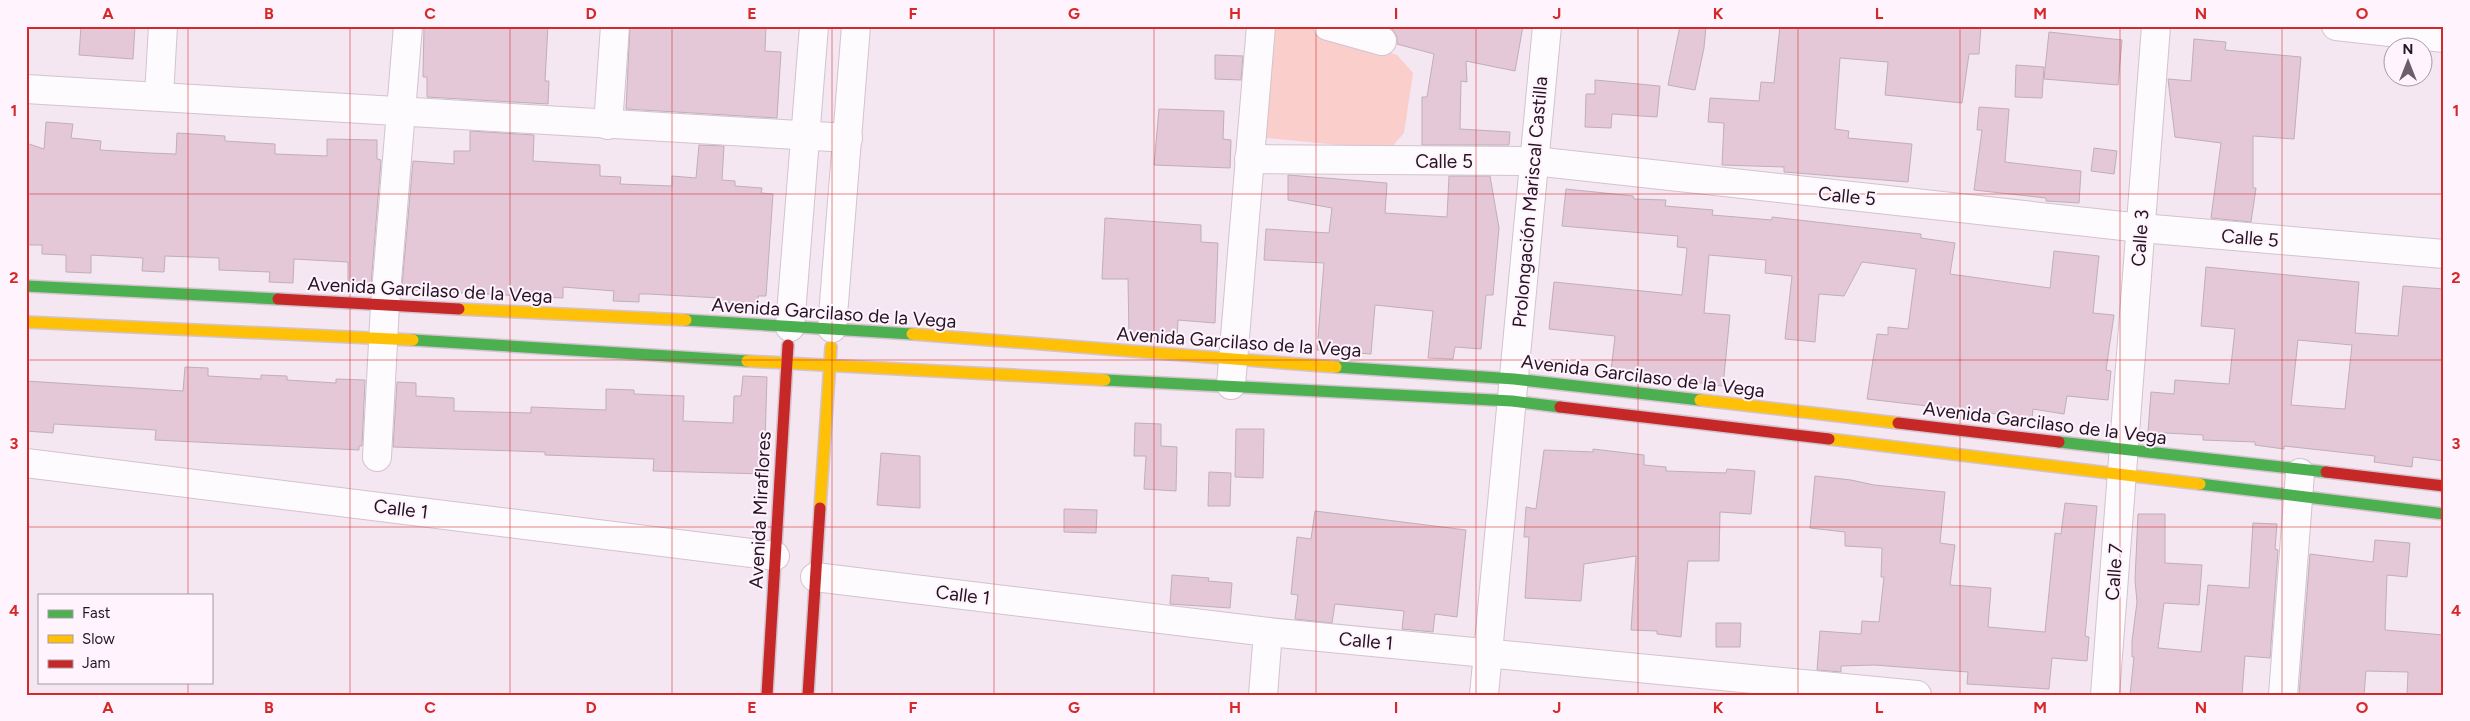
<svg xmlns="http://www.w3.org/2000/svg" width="2470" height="721" viewBox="0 0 2470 721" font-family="Figtree,sans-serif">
  <rect width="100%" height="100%" fill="#f4e7f1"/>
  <!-- green -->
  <polygon fill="#f9cecb" points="1271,26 1306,26 1397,55 1413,73 1404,133 1389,150 1267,138 1265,133"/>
  <!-- building -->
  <g fill="#e4c8d7" stroke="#c0aeb8" fill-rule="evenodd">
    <polygon points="81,26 135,26 133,59 79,55"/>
    <polygon points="424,26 548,26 545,81 549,81 548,104 427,97 427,77 423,77"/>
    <polygon points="630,26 766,26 765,51 781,52 777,118 626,109"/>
    <polygon points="1387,26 1523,26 1515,71 1466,61 1467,82 1461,81 1460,129 1510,132 1509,145 1422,145 1422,97 1427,97 1434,54 1397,44 1397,37 1393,30"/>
    <polygon points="1680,26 1706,26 1704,48 1695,90 1668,85"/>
    <polygon points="1780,26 1981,26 1979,54 1969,54 1962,103 1885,95 1888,62 1840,58 1835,129 1849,131 1848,138 1912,144 1908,182 1784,172 1784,167 1722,165 1724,123 1708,122 1710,98 1759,101 1761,82 1774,83"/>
    <polygon points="2049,32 2122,40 2118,85 2044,79"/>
    <polygon points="2194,39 2226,42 2225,50 2301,57 2294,139 2253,136 2253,188 2256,188 2251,222 2211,218 2221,143 2175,137 2168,79 2191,81"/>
    <polygon points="1215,55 1243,56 1241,80 1215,79"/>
    <polygon points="2016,65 2044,67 2042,98 2015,97"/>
    <polygon points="1595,80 1660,86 1657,117 1612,114 1611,128 1585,127 1586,94 1595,94"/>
    <polygon points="1979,107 2009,109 2005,162 2081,171 2079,203 2046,201 2046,198 1974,190 1982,130 1977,130"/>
    <polygon points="1159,109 1224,111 1223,139 1231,140 1230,168 1154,165"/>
    <polygon points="46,122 73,124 71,138 101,141 100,150 150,153 176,154 177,133 225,136 225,141 275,144 275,154 327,156 327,139 377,140 377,159 381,160 371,285 348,285 348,262 294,259 293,283 269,282 270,272 219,270 219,258 165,256 164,272 142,271 143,258 91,255 91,273 66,272 66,255 42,254 42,245 26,245 26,143 44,149"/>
    <polygon points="470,131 534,135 533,161 600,165 600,176 621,177 620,184 672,186 672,176 696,178 699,145 724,146 722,180 735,181 735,186 762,188 761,193 773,194 766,296 758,296 758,305 719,302 719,298 649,294 639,294 639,302 613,301 614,291 563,287 563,298 408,290 408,286 402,286 413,161 454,164 454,151 470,151"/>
    <polygon points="2094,148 2117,151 2114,174 2091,171"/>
    <polygon points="1288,175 1387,183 1385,213 1447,217 1449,176 1490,176 1499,228 1493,295 1486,295 1481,349 1455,347 1453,359 1428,358 1433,311 1375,305 1371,354 1317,350 1324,263 1264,260 1266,229 1329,233 1332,208 1288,200"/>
    <polygon points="1566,189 1633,196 1634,199 1666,200 1665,206 1713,210 1712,215 1772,220 1772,217 1921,234 1921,238 1955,243 1950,274 2050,288 2054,251 2099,256 2093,313 2114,315 2106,370 2111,371 2108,400 2067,396 2064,414 2033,409 2032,418 1867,399 1877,334 1888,335 1888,327 1908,329 1916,269 1862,262 1844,296 1819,294 1815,342 1785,339 1792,276 1765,273 1766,260 1709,255 1704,313 1730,315 1723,386 1611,371 1615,336 1549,329 1554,282 1682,295 1687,248 1677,247 1678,236 1562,226"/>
    <polygon points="1105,218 1201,225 1201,242 1218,243 1215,323 1178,320 1177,340 1129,336 1128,279 1102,279"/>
    <path d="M2206,267L2359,282L2355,333L2398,336L2403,286L2444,289V461L2413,457L2412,467L2374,462L2375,456L2284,446V449L2255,445V442L2203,440V435L2148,432L2151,392L2174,394L2175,380L2229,384L2235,329L2201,326ZM2298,340L2352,345L2345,409L2291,405Z"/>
    <polygon points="185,367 208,368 208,376 261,379 261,375 287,376 287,380 336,383 336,379 365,380 362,446 359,446 359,450 155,440 156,430 54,424 53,433 26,431 26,381 183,391"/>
    <polygon points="743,376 767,377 764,474 653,471 654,459 545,455 545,452 393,447 397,382 416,383 416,396 454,398 454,411 531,413 531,407 606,410 606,389 634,390 634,394 684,396 683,421 733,423 734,396 741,396"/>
    <polygon points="1135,423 1161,424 1161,446 1177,447 1176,491 1144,489 1146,456 1134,456"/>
    <polygon points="1236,429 1264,429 1263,478 1235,477"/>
    <polygon points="1593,449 1644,455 1644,465 1666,467 1666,471 1726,473 1727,469 1755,471 1751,514 1720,512 1719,561 1688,561 1681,637 1657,634 1657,631 1631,630 1636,556 1584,564 1581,601 1525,598 1529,537 1524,537 1526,507 1536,509 1544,450 1593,452"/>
    <polygon points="881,453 920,456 920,508 877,505"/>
    <polygon points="1209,472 1231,473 1230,506 1208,506"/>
    <polygon points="1815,476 1851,480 1874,485 1945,492 1940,543 1955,545 1950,585 1991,588 1988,627 2045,632 2055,533 2061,534 2065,503 2097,506 2085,636 2089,637 2087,661 2052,658 2049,689 1967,684 1968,672 1874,665 1841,666 1841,672 1817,670 1820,631 1861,634 1862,621 1879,622 1884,577 1881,577 1882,548 1845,546 1845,532 1810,528"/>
    <polygon points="1064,509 1097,510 1096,533 1064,532"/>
    <polygon points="1315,511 1466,530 1457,617 1435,614 1433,632 1402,629 1404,611 1335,604 1332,623 1295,619 1298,595 1291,594 1297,537 1311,539"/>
    <polygon points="2138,514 2165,514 2165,563 2202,565 2199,605 2164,603 2158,648 2201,652 2208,585 2249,588 2253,523 2277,524 2275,549 2278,550 2270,658 2245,656 2242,695 2130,695 2134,657 2132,657 2132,641 2137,602 2135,580"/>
    <polygon points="2375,540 2410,543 2407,577 2387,575 2385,630 2444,635 2444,695 2407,695 2408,672 2366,671 2364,695 2299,695 2310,554 2373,562"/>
    <polygon points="1172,575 1209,578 1208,581 1232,583 1230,608 1170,604"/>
    <polygon points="1716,623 1741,623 1740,647 1716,647"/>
  </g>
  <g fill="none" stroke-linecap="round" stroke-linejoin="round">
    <defs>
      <g id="street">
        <polyline points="1328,26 1382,41"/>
        <polyline points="2336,26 2444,38"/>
        <polyline points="26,89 848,138"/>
        <polyline points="159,96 163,26"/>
        <polyline points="608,125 615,26"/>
        <polyline points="1249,159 1534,161 2141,228 2444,254"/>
        <polyline points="790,327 814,26"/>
        <polyline points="832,328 856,26"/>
        <polyline points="1231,385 1261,26"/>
        <polyline points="377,457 385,305 408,26"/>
        <polyline points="26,463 775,556"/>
        <polyline points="815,577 1268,632 1917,695"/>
        <polyline points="1263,695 1268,632"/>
        <polyline points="1484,695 1547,26"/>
        <polyline points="2105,695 2156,26"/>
        <polyline points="2283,695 2300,473"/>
      </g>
      <g id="fast">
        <polyline points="26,286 278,299"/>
        <polyline points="686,320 912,334"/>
        <polyline points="413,340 747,361"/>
        <polyline points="1336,367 1514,379 1700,400"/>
        <polyline points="1105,380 1512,401 1560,407"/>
        <polyline points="2059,442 2326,472"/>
        <polyline points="2200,484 2444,514"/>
      </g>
      <g id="slow">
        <polyline points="459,309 686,320"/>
        <polyline points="26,322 413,340"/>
        <polyline points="912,334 1336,367"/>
        <polyline points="747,361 1105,380"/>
        <polyline points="1700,400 1898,423"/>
        <polyline points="1829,439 2200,484"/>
        <polyline points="820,508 831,347"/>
      </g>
      <g id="jam">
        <polyline points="278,299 459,309"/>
        <polyline points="1560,407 1829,439"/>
        <polyline points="1898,423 2059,442"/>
        <polyline points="2326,472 2444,486"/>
        <polyline points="767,695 788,345"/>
        <polyline points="808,695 820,508"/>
      </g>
    </defs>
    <!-- street casing -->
    <use href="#street" stroke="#d3c3cf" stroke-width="30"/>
    <!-- fast casing -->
    <use href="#fast" stroke="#d3c3cf" stroke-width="14"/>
    <!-- slow casing -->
    <use href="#slow" stroke="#d3c3cf" stroke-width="14"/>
    <!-- jam casing -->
    <use href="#jam" stroke="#d3c3cf" stroke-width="14"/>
    <!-- street -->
    <use href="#street" stroke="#fdfbfd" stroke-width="28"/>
    <!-- fast -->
    <use href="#fast" stroke="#4caf50" stroke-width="11"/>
    <!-- slow -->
    <use href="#slow" stroke="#ffc107" stroke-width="11"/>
    <!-- jam -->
    <use href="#jam" stroke="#c62828" stroke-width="11"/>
  </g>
  <!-- grid -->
  <path fill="none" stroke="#d62828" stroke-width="1" stroke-opacity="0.55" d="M188,26V595M350,26V695M510,26V695M672,26V695M832,26V695M994,26V695M1154,26V695M1316,26V695M1476,26V695M1638,26V695M1798,26V695M1960,26V695M2120,26V695M2282,26V695M26,194H2444M26,360H2444M26,527H2444M188,682V695"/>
  <g text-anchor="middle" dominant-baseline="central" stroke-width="4" stroke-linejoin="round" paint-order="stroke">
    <!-- street labels -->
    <g font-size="19" fill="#261323" stroke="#fff4fd">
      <text x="1444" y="161">Calle 5</text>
      <text transform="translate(1847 196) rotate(6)">Calle 5</text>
      <text transform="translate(1530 202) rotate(-85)">Prolongación Mariscal Castilla</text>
      <text transform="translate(2140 238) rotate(-86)">Calle 3</text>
      <text transform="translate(2250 238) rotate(5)">Calle 5</text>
      <text transform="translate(430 290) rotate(3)">Avenida Garcilaso de la Vega</text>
      <text transform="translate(834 313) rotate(4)">Avenida Garcilaso de la Vega</text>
      <text transform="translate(1239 342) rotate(4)">Avenida Garcilaso de la Vega</text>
      <text transform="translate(1643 376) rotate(7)">Avenida Garcilaso de la Vega</text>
      <text transform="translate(2045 423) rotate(7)">Avenida Garcilaso de la Vega</text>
      <text transform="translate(401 509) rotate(7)">Calle 1</text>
      <text transform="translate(760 510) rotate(-87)">Avenida Miraflores</text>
      <text transform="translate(2114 572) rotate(-86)">Calle 7</text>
      <text transform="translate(963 595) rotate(7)">Calle 1</text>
      <text transform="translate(1366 641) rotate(5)">Calle 1</text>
    </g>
  </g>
  <!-- border -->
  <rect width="2470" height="721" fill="none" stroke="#fff4fd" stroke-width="55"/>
  <!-- legend -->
  <rect x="38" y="594" width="175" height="90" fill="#fff4fd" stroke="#a89aa6"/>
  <rect x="48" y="610" width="25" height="8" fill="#4caf50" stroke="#a89aa6"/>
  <text x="82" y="618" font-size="15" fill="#261323">Fast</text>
  <rect x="48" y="635" width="25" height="8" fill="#ffc107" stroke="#a89aa6"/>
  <text x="82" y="644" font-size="15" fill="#261323">Slow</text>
  <rect x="48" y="660" width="25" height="8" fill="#c62828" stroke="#a89aa6"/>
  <text x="82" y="668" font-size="15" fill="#261323">Jam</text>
  <!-- north arrow -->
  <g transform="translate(2408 62)"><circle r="24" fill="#fff4fd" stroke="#a89aa6"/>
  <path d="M0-4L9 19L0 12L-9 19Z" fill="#6e5d6b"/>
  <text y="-8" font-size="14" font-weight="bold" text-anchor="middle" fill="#261323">N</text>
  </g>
  <rect x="28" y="28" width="2414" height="666" fill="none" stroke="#d62828" stroke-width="2"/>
  <g font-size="16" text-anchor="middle" font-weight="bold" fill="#d62828">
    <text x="108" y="19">A</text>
    <text x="269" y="19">B</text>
    <text x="430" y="19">C</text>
    <text x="591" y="19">D</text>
    <text x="752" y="19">E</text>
    <text x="913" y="19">F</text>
    <text x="1074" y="19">G</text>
    <text x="1235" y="19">H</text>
    <text x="1396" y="19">I</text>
    <text x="1557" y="19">J</text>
    <text x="1718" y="19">K</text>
    <text x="1879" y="19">L</text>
    <text x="2040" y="19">M</text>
    <text x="2201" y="19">N</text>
    <text x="2362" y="19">O</text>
    <text x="14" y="116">1</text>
    <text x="2456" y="116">1</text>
    <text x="14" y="283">2</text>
    <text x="2456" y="283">2</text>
    <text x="14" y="449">3</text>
    <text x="2456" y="449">3</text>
    <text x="14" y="616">4</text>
    <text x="2456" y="616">4</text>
    <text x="108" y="713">A</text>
    <text x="269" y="713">B</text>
    <text x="430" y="713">C</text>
    <text x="591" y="713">D</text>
    <text x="752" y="713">E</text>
    <text x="913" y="713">F</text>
    <text x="1074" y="713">G</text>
    <text x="1235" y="713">H</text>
    <text x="1396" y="713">I</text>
    <text x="1557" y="713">J</text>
    <text x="1718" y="713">K</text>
    <text x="1879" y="713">L</text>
    <text x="2040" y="713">M</text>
    <text x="2201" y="713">N</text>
    <text x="2362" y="713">O</text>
  </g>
</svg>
